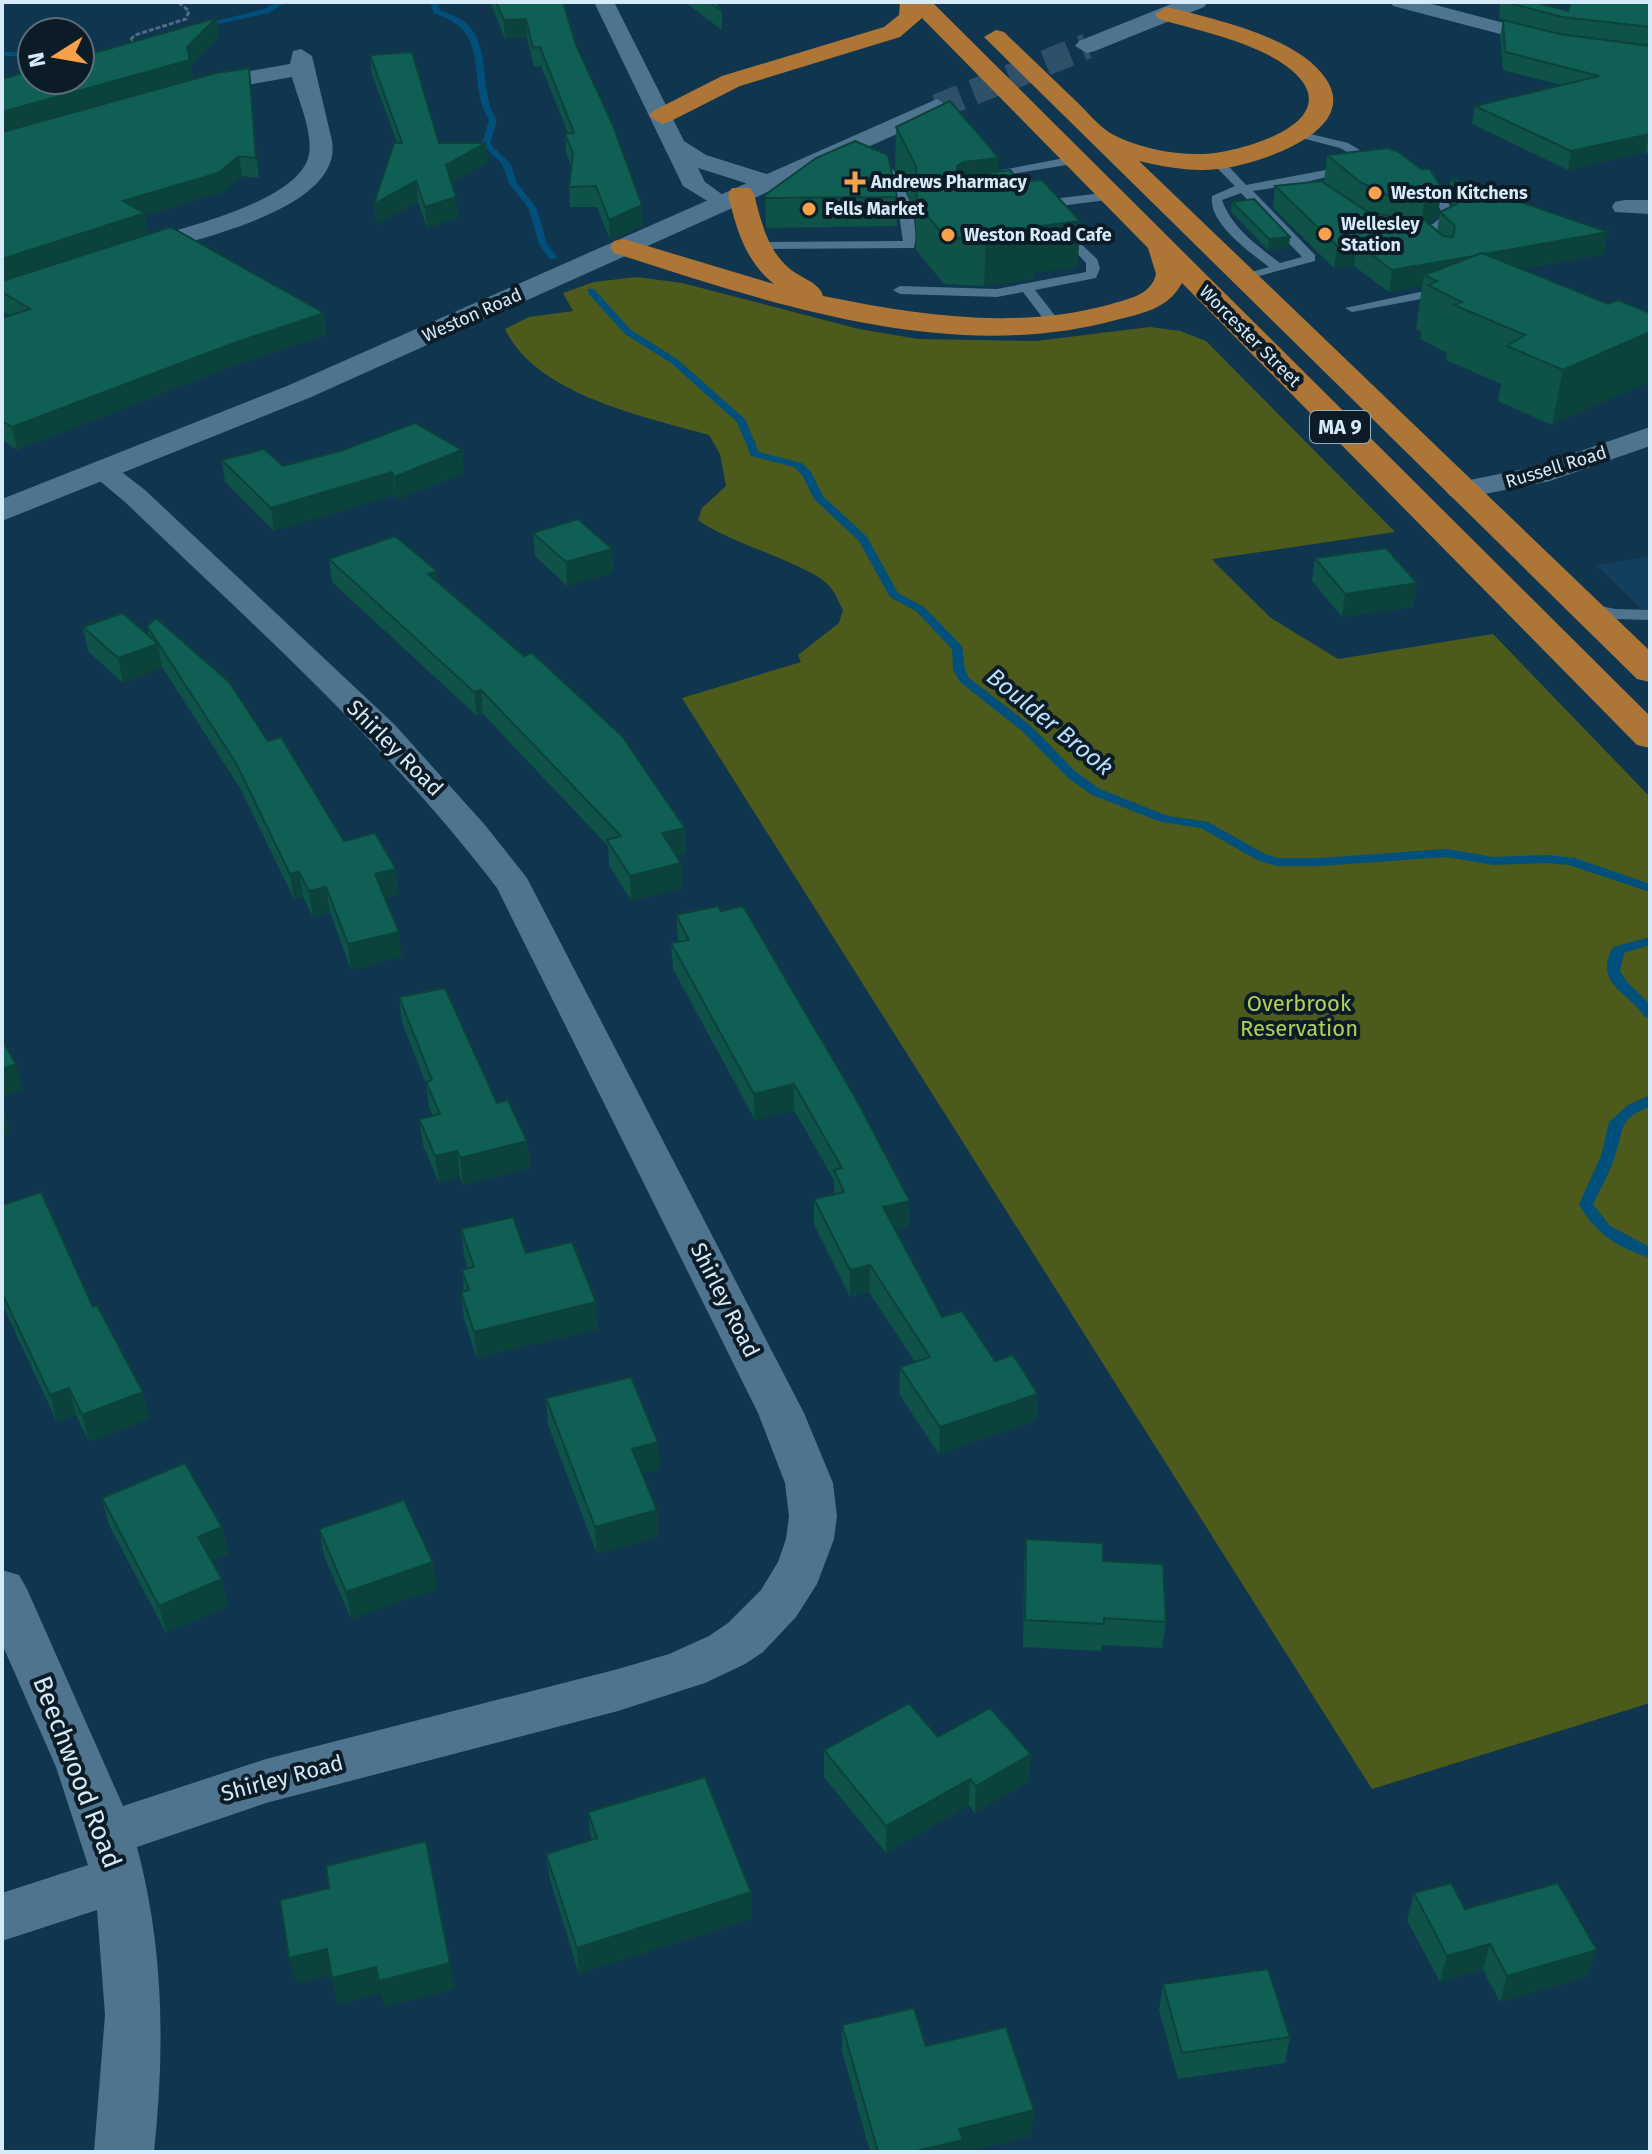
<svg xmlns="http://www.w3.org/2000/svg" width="1652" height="2154" viewBox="0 0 1652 2154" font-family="'Fira Sans',sans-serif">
  <rect width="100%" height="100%" fill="#10354e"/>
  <!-- built -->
  <polygon fill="#123f5d" points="1650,556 1650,617 1596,565"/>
  <!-- green -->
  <path fill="#4c5b1c" d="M637,277L682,283L859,329L918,339L1036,341L1150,327L1180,331L1206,341L1395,532L1212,559L1217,565L1271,618L1338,659L1493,634L1650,797V1703L1372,1789L682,698L801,662L798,655L839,623L843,610C839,603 836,594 831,588C816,566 728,543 698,520L702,508L726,486L720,454L709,435C645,417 536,395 505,329L529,317L573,311L563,293L594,282Z"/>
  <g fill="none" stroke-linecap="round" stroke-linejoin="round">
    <!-- stream -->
    <g fill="#00507b" fill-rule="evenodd">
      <polygon points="277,2 286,2 269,13 200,28 196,26 264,9"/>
      <path d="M430,2H438L440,10C449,14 461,18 468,25C492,50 478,92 497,120L490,144L510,163L517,183L537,209L547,244L557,257L556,259H550L539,244L529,209L509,183L502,164L482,144L489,120C471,93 483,50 462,29C455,21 443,17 434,13Z"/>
      <rect x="2" y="52" width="30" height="4"/>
      <polygon points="588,289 594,289 631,330 677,359 745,419 759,452 802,463 811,472 823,496 867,537 898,593 924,607 962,646 965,670 969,678 1030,725 1076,772 1100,789 1168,816 1208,822 1265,854 1278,858 1319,858 1447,849 1493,857 1548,855 1575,858 1650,884 1650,892 1569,865 1548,863 1493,865 1447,857 1319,866 1277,866 1257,860 1201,828 1161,822 1092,795 1068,778 1022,731 960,682 953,670 952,649 916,611 890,597 859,541 814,499 802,475 794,467 751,456 737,422 671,363 625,334 588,293"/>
      <path d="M1650,937V945L1624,953L1620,971L1627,982L1650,1004V1018L1645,1017C1628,991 1593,984 1613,947Z"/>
      <path d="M1650,1095V1106C1617,1121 1625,1126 1615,1156C1610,1172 1601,1188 1593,1204L1610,1226L1650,1247V1258C1619,1248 1594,1233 1579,1204L1601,1156L1609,1122L1628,1105Z"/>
    </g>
    <!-- secondary-tunnel -->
    <polyline stroke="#2e5068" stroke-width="26" stroke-dasharray="26 13" stroke-linecap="butt" points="937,107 1087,46"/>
    <!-- path -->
    <polyline stroke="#4c6c82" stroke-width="3" stroke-dasharray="5 2" stroke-linecap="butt" points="135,44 130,40 135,35 186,19 189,11 178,2"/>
    <!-- service -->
    <g fill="#4f7490" fill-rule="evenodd">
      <polygon points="1298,131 1348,143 1385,165 1375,168 1340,148 1294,136 1292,134"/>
      <polygon points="1075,156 1079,157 1079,163 987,178 981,174"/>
      <path d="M866,157C902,154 921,221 914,248L750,249L748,246L754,242L903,241C898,209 898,179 866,163Z"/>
      <path d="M1213,158H1221L1246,185L1352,165V171L1310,181L1332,195V201H1324L1298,184L1253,191L1315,255V261L1237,282V276L1269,267C1250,252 1208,223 1212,196L1235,186L1213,164ZM1241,193L1302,257L1280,263C1259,247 1231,227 1222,200Z"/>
      <polygon points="1417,182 1425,182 1448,202 1455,216 1441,230 1409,236 1403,232 1405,229 1433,224 1443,215 1439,207 1417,188"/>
      <polygon points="1111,192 1117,196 1115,199 1035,209 1029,205 1035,201"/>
      <polygon points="1060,224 1097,259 1100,268 1096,278 1035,290 1060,322 1058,325 1048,325 1023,292 997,297 900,294 893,290 900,286 997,289 1086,272 1086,263 1054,228"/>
      <polygon points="1448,286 1455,290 1453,293 1352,312 1345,308"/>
      <polygon points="1587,603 1615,609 1650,610 1650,620 1615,619 1581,611 1581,605"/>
    </g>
    <!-- minor -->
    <g fill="#4f7490" fill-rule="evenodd">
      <polygon points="594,2 614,2 684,141 706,155 776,177 779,182 776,187 758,187 698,168 705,182 734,203 722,210 683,186"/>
      <polygon points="1390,2 1424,2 1558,37 1650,48 1650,62 1557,49 1393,6"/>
      <path d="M301,49L312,56L332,141C344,210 190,241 141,255H123L119,250L123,245C166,232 301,204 309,154C313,131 298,100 292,77L198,94L187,87L198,80L290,64L293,51Z"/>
      <polygon points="1624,200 1650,200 1650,214 1615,212 1612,207 1615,202"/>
      <polygon points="1650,427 1650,446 1550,481 1460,499 1450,496 1445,490 1450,484 1534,467"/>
      <path d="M104,463L114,466L145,490L394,724L485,825L527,878L804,1413L833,1483L837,1516L834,1539L817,1584L796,1617L763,1652L745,1664L705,1683L618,1711L266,1803L137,1847C164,1948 165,2049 154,2152H94L105,2015L97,1910L2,1941V1893L88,1865L56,1767L2,1644V1570L19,1575L27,1589L123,1806L266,1759L618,1669L669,1654L709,1636L728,1623L761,1590L778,1562L786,1539L789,1516L785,1483L758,1413L497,888C388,745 254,626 125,502L89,472L94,466Z"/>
    </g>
    <!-- secondary -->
    <g fill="#4f7490" fill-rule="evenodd">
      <polygon points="1176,2 1208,2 1204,7 1095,51 1087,53 1075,46 1079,41"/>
      <polygon points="937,99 950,107 946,112 309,398 2,521 2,499 287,386"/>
    </g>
    <!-- trunk -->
    <g fill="#ae7636" fill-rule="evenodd">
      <path d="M900,2H932L1650,716V748L1637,745L1182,283C1168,309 1143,313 1116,320C950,365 772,304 614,253L610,247L614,241L624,239L774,284C745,261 736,228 728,194L732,188H750L754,194C761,221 767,250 790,269C800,277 821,284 823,296C917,315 1014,330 1108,305C1127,299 1151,296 1156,274L1148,248L922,18L900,37L740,86L671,121L662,124L649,116L653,111L722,76L884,27L899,15Z"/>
      <path d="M1167,7C1214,19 1299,37 1326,79C1362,133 1254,165 1218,169C1191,172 1165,167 1139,161L1650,651V682L1637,679L984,37L996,30L1004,32C1029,56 1054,80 1079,104C1088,113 1099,126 1110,133C1137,148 1173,155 1204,154C1234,153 1336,127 1302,81C1276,46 1199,31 1159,19L1155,14Z"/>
    </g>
  </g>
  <!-- wall -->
  <g fill="#0e5248">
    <polygon points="490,2 563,2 576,45 643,225 610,240 597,207 570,207 569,187 571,166 566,153 565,134 568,133 541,66 534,67 527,37 505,39"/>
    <polygon points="685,2 716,2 722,11 722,30"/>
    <polygon points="1500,2 1535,2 1568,11 1650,2 1650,45 1559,34 1499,18"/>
    <polygon points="1503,20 1560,34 1650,46 1650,155 1645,152 1568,170 1472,124 1475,106 1561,85 1503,70 1500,37"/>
    <polygon points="219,37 191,65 193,79 249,68 259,178 242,176 221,193 145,215 148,233 21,274 327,334 238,364 17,450 2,440 2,318 9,315 2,311 2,79"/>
    <polygon points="370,55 439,143 488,162 451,183 456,197 457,218 427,228 418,202 376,225 397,143 372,74"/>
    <polygon points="896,127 999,171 1078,267 1034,273 1034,279 984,286 944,284 916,250 915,212 895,171"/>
    <polygon points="1327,155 1442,189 1437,218 1427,223 1437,231 1440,212 1453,206 1448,199 1451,178 1604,254 1521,269 1608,304 1552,425 1498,401 1501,384 1446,360 1447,353 1420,339 1421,331 1416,329 1422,286 1389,292 1354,266 1334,268 1273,208 1275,186 1324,183"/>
    <polygon points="765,195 897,197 897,226 767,228 766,225"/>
    <polygon points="1232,202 1289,247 1268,250 1231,212"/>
    <polygon points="462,450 464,473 396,500 395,495 274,531 225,482 222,460 283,466"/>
    <polygon points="533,533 612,549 613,572 567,586 535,556"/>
    <polygon points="1315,558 1417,583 1413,607 1342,617 1312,581"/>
    <polygon points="329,559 437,571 438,583 685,828 686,853 676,855 681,863 682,888 631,901 609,865 608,846 483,714 477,716 332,582"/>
    <polygon points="147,626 268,741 344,841 399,894 385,898 402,957 351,970 330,912 313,917 303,897 294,899 240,788 162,667 123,683 88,651 83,627 149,636"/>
    <polygon points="676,915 909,1227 896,1230 942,1317 1037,1420 939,1454 899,1394 900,1367 915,1362 869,1292 850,1297 814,1225 814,1199 834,1194 834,1180 794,1110 755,1120 673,969 671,943 678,942"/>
    <polygon points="399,997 497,1103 527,1141 530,1168 463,1185 460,1177 439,1183 423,1145 419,1119 433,1116 429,1108 426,1084 402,1023"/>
    <polygon points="2,1205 93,1307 143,1392 149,1419 89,1442 76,1415 57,1422 2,1304"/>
    <polygon points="461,1229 526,1253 598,1329 477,1358 464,1319 461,1292 464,1291 462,1270 468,1269 464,1256"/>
    <polygon points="546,1398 660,1469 642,1473 657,1510 658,1537 597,1554 548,1425"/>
    <polygon points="102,1498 222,1527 228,1554 211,1561 228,1606 166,1633 109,1525"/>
    <polygon points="319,1529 437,1589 351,1619 324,1556"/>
    <polygon points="1026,1539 1103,1561 1166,1622 1162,1648 1102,1645 1101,1651 1023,1647 1024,1566"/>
    <polygon points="938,1737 1031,1754 1029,1781 975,1813 969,1805 886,1853 824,1777 824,1750"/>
    <polygon points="588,1812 752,1918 579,1974 550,1880 546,1854 591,1840"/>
    <polygon points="1414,1893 1465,1909 1588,1976 1500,2002 1483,1970 1440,1982 1407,1920"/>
    <polygon points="1163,1984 1290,2037 1285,2063 1178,2079 1159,2010"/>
    <polygon points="842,2025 926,2046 1034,2110 1031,2136 967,2152 870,2152 842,2051"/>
  </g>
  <!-- shaded-wall -->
  <g fill="#0b423b">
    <polygon points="216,18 219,37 191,65 193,79 2,133 2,112 187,47"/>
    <polygon points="526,19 527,37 505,39 504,20"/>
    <polygon points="249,68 251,87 259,178 256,158"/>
    <polygon points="1649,134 1645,152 1568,170 1571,151"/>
    <polygon points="486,143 488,162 448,185 446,165"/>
    <polygon points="239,156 242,176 221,193 145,215 148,233 2,281 2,259 123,201"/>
    <polygon points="999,158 997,203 955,212 957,166 964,162"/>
    <polygon points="416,181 418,202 376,225 374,204"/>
    <polygon points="1442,189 1437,218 1421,226 1425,196"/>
    <polygon points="456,197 457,218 427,228 425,207"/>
    <polygon points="642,205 643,225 610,240 609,220"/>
    <polygon points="1080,221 1078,267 1034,273 1034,279 984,286 986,239 1032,227"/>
    <polygon points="1608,232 1604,254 1437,284 1437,281 1424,275 1422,286 1389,292 1392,270"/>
    <polygon points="1290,237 1289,247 1268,250 1269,239"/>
    <polygon points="1357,244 1354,266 1334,268 1337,246"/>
    <polygon points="324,313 327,334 238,364 17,450 12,427 234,343"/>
    <polygon points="1650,332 1650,382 1552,425 1563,370"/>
    <polygon points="462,450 464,473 396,500 394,477"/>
    <polygon points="392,472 395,495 274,531 271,508"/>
    <polygon points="612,549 613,572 567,586 566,562"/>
    <polygon points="437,571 440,595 428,574"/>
    <polygon points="1417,583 1413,607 1342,617 1345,594"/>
    <polygon points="158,644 162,668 123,683 118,658"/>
    <polygon points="481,690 483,714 477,716 474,692"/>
    <polygon points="685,828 686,853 663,858 662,833"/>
    <polygon points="681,863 682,888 631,901 630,876"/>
    <polygon points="396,869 399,894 379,899 375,874"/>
    <polygon points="299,872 303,897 294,899 290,874"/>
    <polygon points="326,887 330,912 313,917 309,891"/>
    <polygon points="399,932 402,957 351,970 348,944"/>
    <polygon points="16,1064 23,1090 2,1097 2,1069"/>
    <polygon points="794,1084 794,1110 755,1120 754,1094"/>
    <polygon points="3,1106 10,1133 2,1135 2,1107"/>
    <polygon points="527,1141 530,1168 463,1185 460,1158"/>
    <polygon points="457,1151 460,1177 439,1183 435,1156"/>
    <polygon points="910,1201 909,1227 883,1233 883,1207"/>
    <polygon points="870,1265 869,1292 850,1297 850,1270"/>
    <polygon points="596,1302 598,1329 477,1358 474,1332"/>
    <polygon points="69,1388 76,1415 57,1422 50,1395"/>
    <polygon points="143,1392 149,1419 89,1442 82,1415"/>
    <polygon points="1038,1394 1037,1420 939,1454 940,1427"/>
    <polygon points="658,1442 660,1469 634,1476 632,1449"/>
    <polygon points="657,1510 658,1537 597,1554 595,1527"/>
    <polygon points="222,1527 228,1554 204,1564 198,1537"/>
    <polygon points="433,1562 437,1589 351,1619 346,1592"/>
    <polygon points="222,1579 228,1606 166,1633 159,1606"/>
    <polygon points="1031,1754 1029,1781 975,1813 976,1786"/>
    <polygon points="970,1779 969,1805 886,1853 886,1826"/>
    <polygon points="751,1892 752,1918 579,1974 577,1948"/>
    <polygon points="1490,1944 1483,1970 1440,1982 1447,1956"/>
    <polygon points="327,1949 333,1975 296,1984 289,1958"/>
    <polygon points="1597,1950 1588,1976 1500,2002 1507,1976"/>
    <polygon points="450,1963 455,1989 384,2007 379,1981"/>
    <polygon points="376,1967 381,1993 338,2005 332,1978"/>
    <polygon points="1034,2110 1031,2136 967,2152 912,2152 959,2129"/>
  </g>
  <!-- building -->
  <g fill="#105f54" stroke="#0b423b" stroke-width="2">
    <polygon points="496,2 563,2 576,45 612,123 642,205 609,220 596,186 569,187 573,153 565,134 574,133 540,47 533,48 526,19 504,20"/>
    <polygon points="709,2 716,2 722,11"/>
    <polygon points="1505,2 1535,2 1568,11 1571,2 1650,2 1650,27 1562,17"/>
    <polygon points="216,18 187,47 190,60 2,112 2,79 32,70 32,80 80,80 80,57"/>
    <polygon points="1503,20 1560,34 1650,46 1650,134 1571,151 1475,106 1599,76 1505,52"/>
    <polygon points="412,52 439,143 486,143 446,165 456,197 425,207 416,181 374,204 394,143 402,143 370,55"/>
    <polygon points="249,68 256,158 239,156 218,173 123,201 145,213 2,259 2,132 216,73"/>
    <polygon points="950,101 999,158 964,162 957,166 957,171 965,176 1010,170 1021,182 1042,180 1080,221 1032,227 1036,232 986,239 946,238 917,204 916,166 896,127"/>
    <polygon points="855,141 888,155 897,197 766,198 765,195 816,158"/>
    <polygon points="1388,148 1399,152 1421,169 1430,169 1442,189 1425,196 1391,197 1360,182 1327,155"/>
    <polygon points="1451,178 1608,232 1485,254 1482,253 1474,256 1392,270 1357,244 1337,246 1275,186 1321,181 1368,212 1401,218 1421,217 1443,236 1453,237 1455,226 1440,212 1457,204 1456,183"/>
    <polygon points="1254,199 1290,237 1269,239 1232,202"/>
    <polygon points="171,227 324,313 234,343 12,427 2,421 2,318 30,309 2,292 2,281"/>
    <polygon points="1482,253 1608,304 1618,300 1650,313 1650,332 1563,370 1507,346 1525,335 1454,305 1462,302 1428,285 1437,281 1424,275"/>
    <polygon points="415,423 462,450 394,477 392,472 271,508 222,460 264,449 283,466 340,451"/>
    <polygon points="578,519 612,549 566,562 533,533"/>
    <polygon points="395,536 437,571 428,574 524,656 532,653 622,736 685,828 662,833 681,863 630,876 607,840 621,836 481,690 474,692 329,559"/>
    <polygon points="1386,548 1417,583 1345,594 1315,558"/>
    <polygon points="123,613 158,644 118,658 83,627"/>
    <polygon points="156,618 229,682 268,741 281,737 344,841 375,833 396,869 375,874 399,932 348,944 326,887 309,891 299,872 290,874 236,763 147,626"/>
    <polygon points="718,906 721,911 743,906 855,1097 910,1201 883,1207 942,1317 962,1311 995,1361 1013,1355 1038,1394 940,1427 900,1367 930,1357 870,1265 850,1270 814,1199 844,1192 834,1170 842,1168 794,1084 754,1094 671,943 689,940 676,915"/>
    <polygon points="445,988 497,1103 508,1100 527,1141 460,1158 457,1151 435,1156 419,1119 440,1114 426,1082 432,1080 399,997"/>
    <polygon points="2,1040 16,1064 2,1069"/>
    <polygon points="41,1192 93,1307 97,1305 143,1392 82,1415 69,1388 50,1395 2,1293 2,1205"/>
    <polygon points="513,1217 526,1253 572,1242 596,1302 474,1332 461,1292 469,1290 462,1270 474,1267 461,1229"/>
    <polygon points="631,1377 658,1442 632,1449 657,1510 595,1527 546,1398"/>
    <polygon points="185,1463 222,1527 198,1537 222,1579 159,1606 102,1498"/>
    <polygon points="404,1500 433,1562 346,1592 319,1529"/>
    <polygon points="1026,1539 1103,1543 1103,1561 1163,1564 1166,1622 1104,1618 1104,1624 1025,1620"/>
    <polygon points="909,1703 938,1737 990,1708 1031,1754 976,1786 970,1779 886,1826 824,1750"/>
    <polygon points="705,1777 751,1892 577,1948 546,1854 597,1838 588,1812"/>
    <polygon points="426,1841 450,1963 379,1981 376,1967 332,1978 327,1949 289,1958 280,1900 329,1888 326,1866"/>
    <polygon points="1451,1883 1465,1909 1558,1883 1597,1950 1507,1976 1490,1944 1447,1956 1414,1893"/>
    <polygon points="1268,1969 1290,2037 1182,2053 1163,1984"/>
    <polygon points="914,2008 926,2046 1006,2027 1034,2110 959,2129 963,2140 912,2152 878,2152 842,2025"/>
  </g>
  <!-- markers -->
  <g fill="#f8a04b" stroke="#0c1c27" stroke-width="3">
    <path d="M851 170h8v8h8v8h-8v8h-8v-8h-8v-8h8z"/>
    <circle cx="1375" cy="193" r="8"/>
    <circle cx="809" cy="209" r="8"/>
    <circle cx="1325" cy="234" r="8"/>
    <circle cx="948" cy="235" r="8"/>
  </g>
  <g text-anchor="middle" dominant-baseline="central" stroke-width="8" stroke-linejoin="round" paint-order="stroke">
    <!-- far-poi labels -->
    <g font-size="18" font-weight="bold" fill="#d6eafa" stroke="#0c1c27" text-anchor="start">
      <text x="871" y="182">Andrews Pharmacy</text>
      <text x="1391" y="193">Weston Kitchens</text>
      <text x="825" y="209">Fells Market</text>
      <text x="1341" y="224">Wellesley<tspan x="1341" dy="21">Station</tspan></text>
      <text x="964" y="235">Weston Road Cafe</text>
    </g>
    <!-- far-street labels -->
    <g font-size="18" fill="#d6eafa" stroke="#0c1c27">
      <text transform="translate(472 315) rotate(-24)">Weston Road</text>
      <text transform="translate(1250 336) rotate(45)">Worcester Street</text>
      <text transform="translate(1556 467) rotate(-17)">Russell Road</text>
    </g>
    <!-- shield labels -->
    <rect fill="#0c1c27" stroke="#99acbb" stroke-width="2" x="1310" y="411" width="60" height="32" rx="6"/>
    <g font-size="20" font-weight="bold" fill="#d6eafa">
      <text x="1340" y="427">MA 9</text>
    </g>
    <!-- street labels -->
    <g font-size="22" fill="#d6eafa" stroke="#0c1c27">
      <text transform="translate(395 748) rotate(45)">Shirley Road</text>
      <text transform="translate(725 1300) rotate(63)">Shirley Road</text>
      <text transform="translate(282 1778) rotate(-15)">Shirley Road</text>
    </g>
    <!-- park labels -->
    <g font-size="22" fill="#b2d056" stroke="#0c1c27">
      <text x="1299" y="1003">Overbrook<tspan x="1299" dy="25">Reservation</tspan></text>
    </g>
    <!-- water labels -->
    <g font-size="24" font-style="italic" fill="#b6dffe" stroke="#0c1c27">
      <text transform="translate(1050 722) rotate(39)">Boulder Brook</text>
    </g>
    <!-- near-street labels -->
    <g font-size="26" fill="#d6eafa" stroke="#0c1c27">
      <text transform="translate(77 1772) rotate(69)">Beechwood Road</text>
    </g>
  </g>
  <!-- border -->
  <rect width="1652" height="2154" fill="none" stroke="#d6eafa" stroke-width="8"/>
  <!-- north arrow -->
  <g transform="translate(56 56) rotate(259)"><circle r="38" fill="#0c1c27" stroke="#5d6e7b" stroke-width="2"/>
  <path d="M0-6L14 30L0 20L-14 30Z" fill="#f8a04b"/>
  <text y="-12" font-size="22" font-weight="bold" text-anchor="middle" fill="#d6eafa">N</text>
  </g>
</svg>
